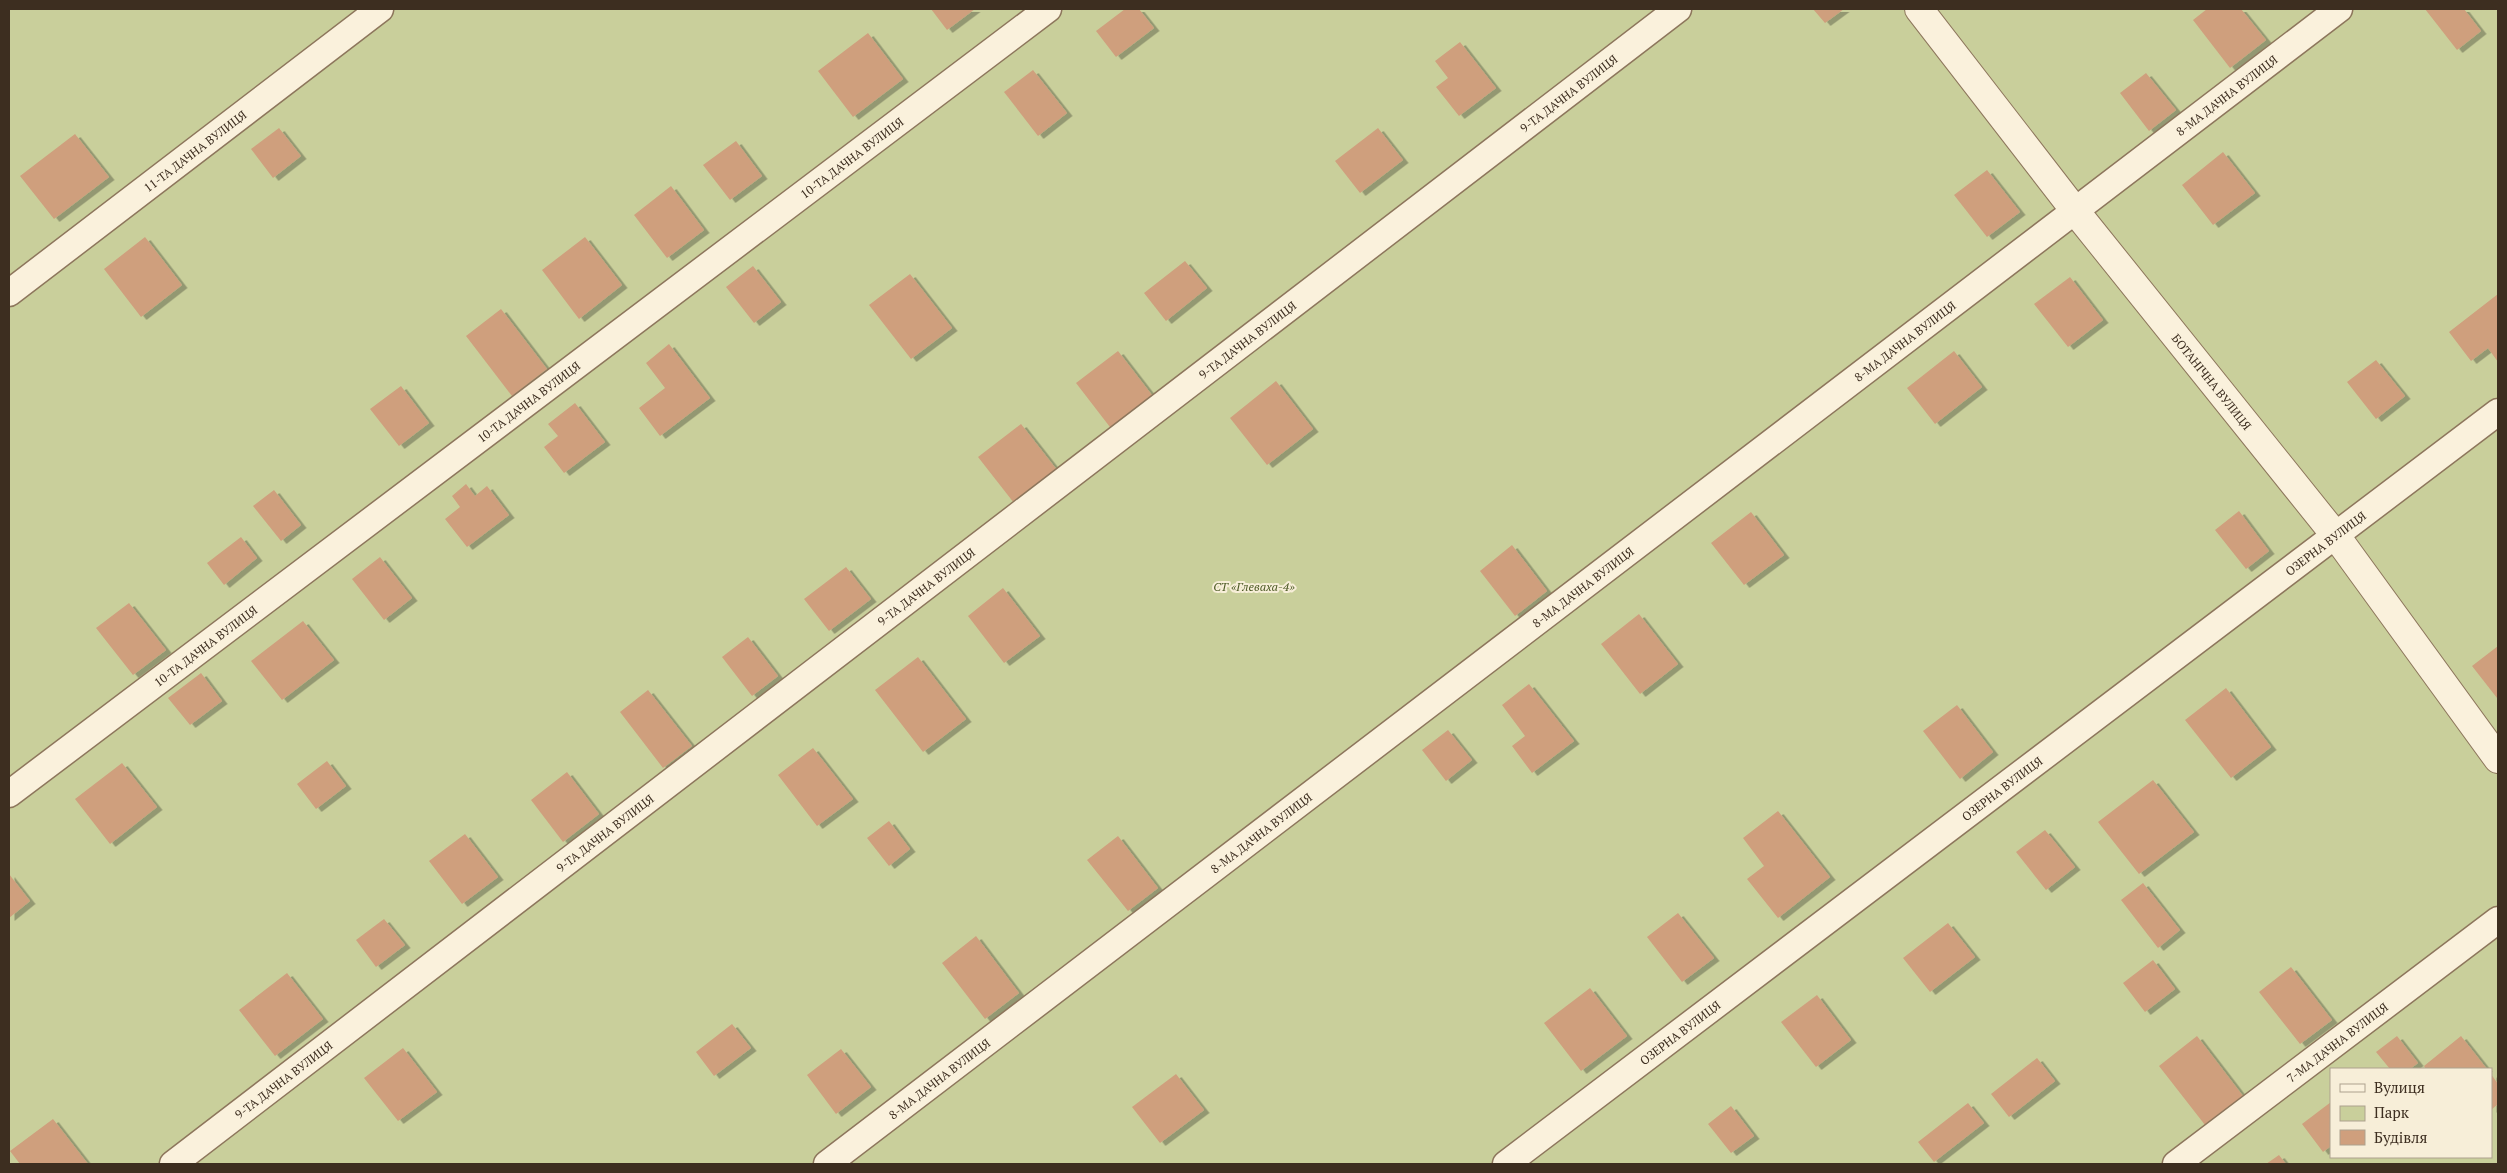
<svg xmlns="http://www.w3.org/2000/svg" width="2507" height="1173" viewBox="0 0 2507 1173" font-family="'PT Serif',serif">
  <defs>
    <filter id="shadow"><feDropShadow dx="5.5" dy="3" stdDeviation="0" flood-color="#0004"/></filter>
  </defs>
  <rect width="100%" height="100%" fill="#f0e4c8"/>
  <!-- green -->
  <path fill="#c9cf9b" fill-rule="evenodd" d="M9,9H2498V1164H9ZM2331,1069H2491V1157H2331Z"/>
  <!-- building -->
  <g fill="#cf9f7d" filter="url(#shadow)">
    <polygon points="931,9 975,9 947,30"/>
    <polygon points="1125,9 1139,9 1154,28 1116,57 1096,31"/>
    <polygon points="1813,9 1844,9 1825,23"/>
    <polygon points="2207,9 2241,9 2266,40 2230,68 2193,20"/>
    <polygon points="2425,9 2464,9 2481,31 2457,50"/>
    <polygon points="868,33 903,79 853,117 818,71"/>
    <polygon points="1460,42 1496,88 1459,116 1436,87 1448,78 1435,61"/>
    <polygon points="1033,70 1067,113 1038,136 1004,92"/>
    <polygon points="2146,73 2176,110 2149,131 2120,93"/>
    <polygon points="279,128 301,156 273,178 251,149"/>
    <polygon points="1378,128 1403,160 1360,193 1335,161"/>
    <polygon points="75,134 109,177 54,219 20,176"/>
    <polygon points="736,141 762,176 730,200 703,165"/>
    <polygon points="2223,152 2255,193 2213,225 2182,185"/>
    <polygon points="1987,170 2020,212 1987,237 1954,195"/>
    <polygon points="671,186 704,230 667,258 634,215"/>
    <polygon points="145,237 182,285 141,317 104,269"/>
    <polygon points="585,237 622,285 579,319 542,270"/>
    <polygon points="1185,261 1207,288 1166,321 1144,293"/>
    <polygon points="753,266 781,302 754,323 726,287"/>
    <polygon points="910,274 952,328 911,359 869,305"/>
    <polygon points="2070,277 2103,320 2068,347 2034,304"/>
    <polygon points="2498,294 2498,362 2488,348 2471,361 2449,332"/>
    <polygon points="501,309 547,369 512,396 466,336"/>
    <polygon points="669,344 710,398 660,436 639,408 665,388 646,363"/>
    <polygon points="1118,351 1155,399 1113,431 1076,383"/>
    <polygon points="1954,351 1982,387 1935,424 1907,388"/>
    <polygon points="2376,360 2405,396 2376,419 2347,382"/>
    <polygon points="1276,381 1313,429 1267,465 1230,418"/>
    <polygon points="401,386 429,423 399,446 370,409"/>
    <polygon points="575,403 605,442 564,473 544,447 558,436 548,424"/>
    <polygon points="1021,424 1057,470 1014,503 978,457"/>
    <polygon points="466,484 475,496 487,486 509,515 467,547 445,519 460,507 452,496"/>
    <polygon points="274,490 301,525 281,541 253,506"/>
    <polygon points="2239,511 2269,551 2246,569 2215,530"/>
    <polygon points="1751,512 1784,555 1744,585 1711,543"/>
    <polygon points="241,537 257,558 224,585 207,563"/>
    <polygon points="1512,545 1547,591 1515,616 1480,571"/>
    <polygon points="380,557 412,598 384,620 352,579"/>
    <polygon points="846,567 871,599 829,631 804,599"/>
    <polygon points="1003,588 1040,636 1004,663 968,616"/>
    <polygon points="129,603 166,650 133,675 96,628"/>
    <polygon points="1639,614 1678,664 1640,694 1601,644"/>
    <polygon points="303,621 334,660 282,700 251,661"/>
    <polygon points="748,637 778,676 752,696 722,657"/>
    <polygon points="2498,646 2498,697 2497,698 2472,666"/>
    <polygon points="918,657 966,719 923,752 875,690"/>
    <polygon points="201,673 222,701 190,725 168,698"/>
    <polygon points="1529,684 1574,741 1532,773 1512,746 1525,736 1502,705"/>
    <polygon points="2226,688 2271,747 2231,778 2185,720"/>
    <polygon points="648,690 692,746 663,768 620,712"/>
    <polygon points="1957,705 1993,752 1960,779 1923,731"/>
    <polygon points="1448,730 1472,760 1446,781 1422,750"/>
    <polygon points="813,748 853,799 817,826 778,775"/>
    <polygon points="327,761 346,786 316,809 297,784"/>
    <polygon points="122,763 157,807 110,844 75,799"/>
    <polygon points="567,772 599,814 563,842 531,800"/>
    <polygon points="2153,780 2194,832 2139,874 2098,822"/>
    <polygon points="1778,811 1830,877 1778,918 1747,879 1764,866 1743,838"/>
    <polygon points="889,821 910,849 889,866 867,838"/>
    <polygon points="2045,830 2075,867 2046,890 2016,852"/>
    <polygon points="465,834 498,877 462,904 429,861"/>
    <polygon points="1118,836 1158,888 1128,911 1087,860"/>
    <polygon points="9,874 30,901 9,918"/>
    <polygon points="2143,883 2180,930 2158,948 2121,900"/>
    <polygon points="1678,913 1714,958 1682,982 1647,937"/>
    <polygon points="384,919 405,945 376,967 356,940"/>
    <polygon points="1948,923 1975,957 1930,992 1903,958"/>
    <polygon points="976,936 1019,993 985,1019 942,963"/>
    <polygon points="2153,960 2175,989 2145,1012 2123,983"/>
    <polygon points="2291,967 2332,1020 2300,1044 2259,992"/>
    <polygon points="287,973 323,1019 275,1056 239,1010"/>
    <polygon points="1590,988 1627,1036 1581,1071 1544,1023"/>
    <polygon points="1817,995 1851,1040 1816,1067 1781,1022"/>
    <polygon points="732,1024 751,1048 714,1076 696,1052"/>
    <polygon points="2197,1036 2243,1096 2205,1125 2159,1066"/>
    <polygon points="2397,1036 2418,1063 2410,1069 2390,1069 2376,1052"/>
    <polygon points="2461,1036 2487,1069 2426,1069 2424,1066"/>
    <polygon points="403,1048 437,1092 398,1121 364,1078"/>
    <polygon points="841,1049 871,1087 836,1114 807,1075"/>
    <polygon points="2037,1058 2055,1081 2009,1117 1991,1094"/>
    <polygon points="1176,1074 1204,1110 1160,1143 1132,1107"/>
    <polygon points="2491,1074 2498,1084 2498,1104 2491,1110"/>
    <polygon points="2331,1102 2331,1146 2323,1152 2302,1124"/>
    <polygon points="1968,1103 1984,1123 1934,1162 1918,1142"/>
    <polygon points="1731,1106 1754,1136 1731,1153 1708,1124"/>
    <polygon points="53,1119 88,1164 20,1164 10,1151"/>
    <polygon points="2279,1155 2286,1164 2266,1164"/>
  </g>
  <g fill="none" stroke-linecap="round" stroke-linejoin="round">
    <defs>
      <g id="lane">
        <path id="s1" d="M9,293L380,9"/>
        <path id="s2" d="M9,794L1048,9"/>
        <path id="s3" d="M173,1164L1678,9"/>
        <path id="s4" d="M827,1164L2339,9"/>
        <path id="s5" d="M1506,1164L2498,412"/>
        <path id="s6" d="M2176,1164L2498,920"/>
      </g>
      <g id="street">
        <path id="s7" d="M1919,9L2076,212L2336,536L2498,759"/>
      </g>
    </defs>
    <!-- lane casing -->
    <use href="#lane" stroke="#8d765c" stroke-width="29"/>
    <!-- street casing -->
    <use href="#street" stroke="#8d765c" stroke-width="30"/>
    <!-- lane -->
    <use href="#lane" stroke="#faf1dc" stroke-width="26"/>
    <!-- street -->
    <use href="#street" stroke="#faf1dc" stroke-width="28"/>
  </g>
  <g text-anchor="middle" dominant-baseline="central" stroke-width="4" stroke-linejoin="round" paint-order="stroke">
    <!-- street labels -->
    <g font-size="12" fill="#3d2e20" stroke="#f7eed8">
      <text stroke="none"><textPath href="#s3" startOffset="1759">9-ТА ДАЧНА ВУЛИЦЯ</textPath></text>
      <text stroke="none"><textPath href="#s4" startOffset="1761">8-МА ДАЧНА ВУЛИЦЯ</textPath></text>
      <text stroke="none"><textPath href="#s1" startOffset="234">11-ТА ДАЧНА ВУЛИЦЯ</textPath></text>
      <text stroke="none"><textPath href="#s2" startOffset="1056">10-ТА ДАЧНА ВУЛИЦЯ</textPath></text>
      <text stroke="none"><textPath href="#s3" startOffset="1354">9-ТА ДАЧНА ВУЛИЦЯ</textPath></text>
      <text stroke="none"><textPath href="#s4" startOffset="1356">8-МА ДАЧНА ВУЛИЦЯ</textPath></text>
      <text stroke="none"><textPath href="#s7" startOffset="474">БОТАНІЧНА ВУЛИЦЯ</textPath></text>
      <text stroke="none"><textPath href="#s2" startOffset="651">10-ТА ДАЧНА ВУЛИЦЯ</textPath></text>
      <text stroke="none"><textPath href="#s5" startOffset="1028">ОЗЕРНА ВУЛИЦЯ</textPath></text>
      <text stroke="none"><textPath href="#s3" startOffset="949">9-ТА ДАЧНА ВУЛИЦЯ</textPath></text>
      <text stroke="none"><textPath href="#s4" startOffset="951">8-МА ДАЧНА ВУЛИЦЯ</textPath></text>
      <text stroke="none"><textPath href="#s2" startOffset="246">10-ТА ДАЧНА ВУЛИЦЯ</textPath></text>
      <text stroke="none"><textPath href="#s5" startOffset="622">ОЗЕРНА ВУЛИЦЯ</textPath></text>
      <text stroke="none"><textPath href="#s3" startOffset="544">9-ТА ДАЧНА ВУЛИЦЯ</textPath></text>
      <text stroke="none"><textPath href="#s4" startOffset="546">8-МА ДАЧНА ВУЛИЦЯ</textPath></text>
      <text stroke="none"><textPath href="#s5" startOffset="218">ОЗЕРНА ВУЛИЦЯ</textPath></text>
      <text stroke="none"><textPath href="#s6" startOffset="202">7-МА ДАЧНА ВУЛИЦЯ</textPath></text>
      <text stroke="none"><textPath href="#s4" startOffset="141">8-МА ДАЧНА ВУЛИЦЯ</textPath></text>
      <text stroke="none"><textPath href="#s3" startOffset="139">9-ТА ДАЧНА ВУЛИЦЯ</textPath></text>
    </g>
    <!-- park labels -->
    <g font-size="12" font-style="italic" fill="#4d5a26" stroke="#f7eed8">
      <text x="1254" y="586">СТ «Глеваха-4»</text>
    </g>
  </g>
  <!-- border -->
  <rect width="2507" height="1173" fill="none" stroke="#3d2e20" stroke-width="20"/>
  <!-- legend -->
  <rect x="2330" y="1068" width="162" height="90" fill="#f7eed8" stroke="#ada18e"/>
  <rect x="2340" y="1084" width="25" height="8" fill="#faf1dc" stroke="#ada18e"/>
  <text x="2374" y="1093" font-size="15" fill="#3d2e20">Вулиця</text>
  <rect x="2340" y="1106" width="25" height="15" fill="#c9cf9b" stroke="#ada18e"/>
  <text x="2374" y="1118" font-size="15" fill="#3d2e20">Парк</text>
  <rect x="2340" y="1130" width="25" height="15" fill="#cf9f7d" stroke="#ada18e"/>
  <text x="2374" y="1143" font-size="15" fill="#3d2e20">Будівля</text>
</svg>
